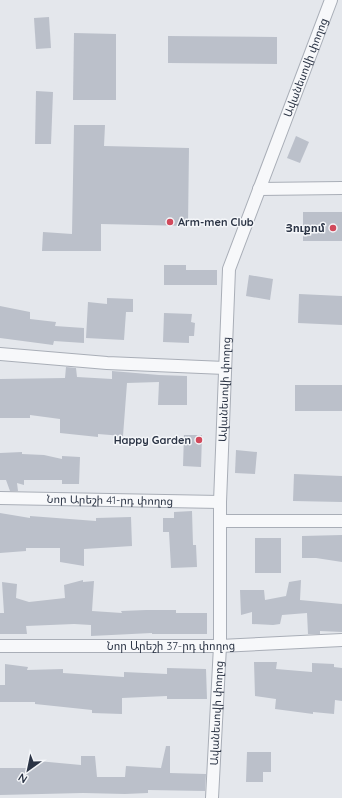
<svg xmlns="http://www.w3.org/2000/svg" width="342" height="798" viewBox="0 0 342 798" font-family="Quicksand,'Noto Sans Armenian',sans-serif">
  <rect width="100%" height="100%" fill="#e4e7ec"/>
  <!-- building -->
  <g fill="#bbc0ca">
    <polygon points="49,17 51,48 36,49 34,18"/>
    <polygon points="74,33 116,34 116,100 73,100"/>
    <polygon points="168,36 277,37 277,64 168,63"/>
    <polygon points="36,91 53,92 51,144 35,144"/>
    <polygon points="74,125 105,125 104,146 189,148 188,226 101,224 101,251 42,251 43,232 72,234"/>
    <polygon points="296,136 309,142 300,163 287,158"/>
    <rect x="303" y="212" width="39" height="29"/>
    <polygon points="164,265 186,265 186,270 217,270 217,285 164,285"/>
    <polygon points="249,275 273,279 270,300 246,296"/>
    <polygon points="299,294 342,296 342,325 298,323"/>
    <polygon points="107,298 133,299 133,312 126,312 124,340 86,338 88,302 107,304"/>
    <polygon points="0,306 30,312 30,319 56,322 55,326 84,328 84,343 54,341 53,345 0,338"/>
    <polygon points="164,313 192,314 191,322 195,323 194,336 189,336 189,343 163,342"/>
    <polygon points="66,367 76,368 77,377 112,379 112,371 159,375 187,376 187,405 158,405 159,382 127,383 123,436 98,434 98,437 60,433 60,419 30,415 30,418 0,418 0,379 65,378"/>
    <rect x="295" y="385" width="47" height="26"/>
    <polygon points="184,435 202,435 201,467 183,466"/>
    <polygon points="236,450 257,452 255,474 235,473"/>
    <polygon points="22,452 22,454 44,455 62,459 62,456 80,457 79,484 62,484 62,480 24,480 24,485 17,483 18,491 10,491 6,480 0,480 0,453"/>
    <polygon points="294,474 342,476 342,502 293,501"/>
    <polygon points="192,511 193,545 196,545 197,567 171,568 169,532 163,532 163,518 174,518 174,512"/>
    <polygon points="0,513 30,518 30,516 96,521 96,518 131,517 132,546 84,549 84,566 60,562 60,548 26,548 26,551 0,553"/>
    <polygon points="342,535 342,562 316,558 302,558 302,536"/>
    <rect x="255" y="538" width="26" height="35"/>
    <polygon points="83,580 83,582 94,581 92,611 122,613 121,611 146,610 176,610 176,613 207,613 207,634 152,634 152,633 91,636 91,625 74,624 26,626 27,634 0,634 0,613 4,613 2,582 17,584 16,598 29,602 65,598 64,585"/>
    <polygon points="301,580 300,600 342,604 342,632 320,631 320,634 308,634 307,613 282,615 280,624 273,625 252,624 252,612 241,615 240,590 264,590 265,600 286,596 289,582"/>
    <polygon points="254,662 277,662 276,669 312,672 312,663 334,664 334,667 342,668 342,701 335,700 334,714 313,712 313,714 275,709 276,699 255,696"/>
    <polygon points="5,664 28,667 27,670 63,669 63,673 124,677 124,672 167,674 167,668 206,669 207,699 167,699 167,696 122,698 122,714 92,713 92,710 35,704 35,702 0,702 0,685 5,685"/>
    <polygon points="166,746 170,746 170,773 206,774 205,791 148,790 148,793 125,794 83,793 0,795 0,768 27,768 27,760 81,765 81,756 95,756 97,777 125,777 126,766 161,768"/>
    <polygon points="247,752 271,752 271,772 263,772 263,782 246,782"/>
  </g>
  <g fill="none" stroke-linecap="round" stroke-linejoin="round">
    <defs>
      <g id="minor">
        <polyline points="259,189 342,188"/>
        <polyline points="0,354 107,363 225,368"/>
        <path id="s1" d="M0,498L220,502"/>
        <polyline points="221,521 342,521"/>
        <path id="s2" d="M0,646H220L342,640"/>
        <path id="s3" d="M212,798L220,646V502L229,269L331,0"/>
      </g>
    </defs>
    <!-- minor casing -->
    <use href="#minor" stroke="#a9aeb7" stroke-width="14"/>
    <!-- minor -->
    <use href="#minor" stroke="#f7f8fa" stroke-width="12"/>
  </g>
  <!-- markers -->
  <g fill="#d1495b" stroke="#f4f6f9" stroke-width="1.5">
    <circle cx="170" cy="222" r="4"/>
    <circle cx="333" cy="228" r="4"/>
    <circle cx="199" cy="440" r="4"/>
  </g>
  <g text-anchor="middle" dominant-baseline="central" stroke-width="3" stroke-linejoin="round" paint-order="stroke">
    <!-- street labels -->
    <g font-size="11" fill="#2b3445" stroke="#f4f6f9">
      <text stroke="none"><textPath href="#s3" startOffset="745">Ավանեսովի փողոց</textPath></text>
      <text stroke="none"><textPath href="#s3" startOffset="409">Ավանեսովի փողոց</textPath></text>
      <text stroke="none"><textPath href="#s1" startOffset="110">Նոր Արեշի 41-րդ փողոց</textPath></text>
      <text stroke="none"><textPath href="#s2" startOffset="171">Նոր Արեշի 37-րդ փողոց</textPath></text>
      <text stroke="none"><textPath href="#s3" startOffset="85">Ավանեսովի փողոց</textPath></text>
    </g>
    <!-- poi labels -->
    <g font-size="11" font-weight="bold" fill="#2b3445" stroke="#f4f6f9" text-anchor="end">
      <text x="178" y="222" text-anchor="start">Arm-men Club</text>
      <text x="325" y="228">Յուքոմ</text>
      <text x="191" y="440">Happy Garden</text>
    </g>
  </g>
  <!-- north arrow -->
  <g transform="translate(28 770) rotate(213)" stroke="#f4f6f9" stroke-width="3" paint-order="stroke">
  <path d="M0-3L7 15L0 10L-7 15Z" fill="#2b3445"/>
  <text y="-6" font-size="11" font-weight="bold" text-anchor="middle" fill="#2b3445">N</text>
  </g>
</svg>
